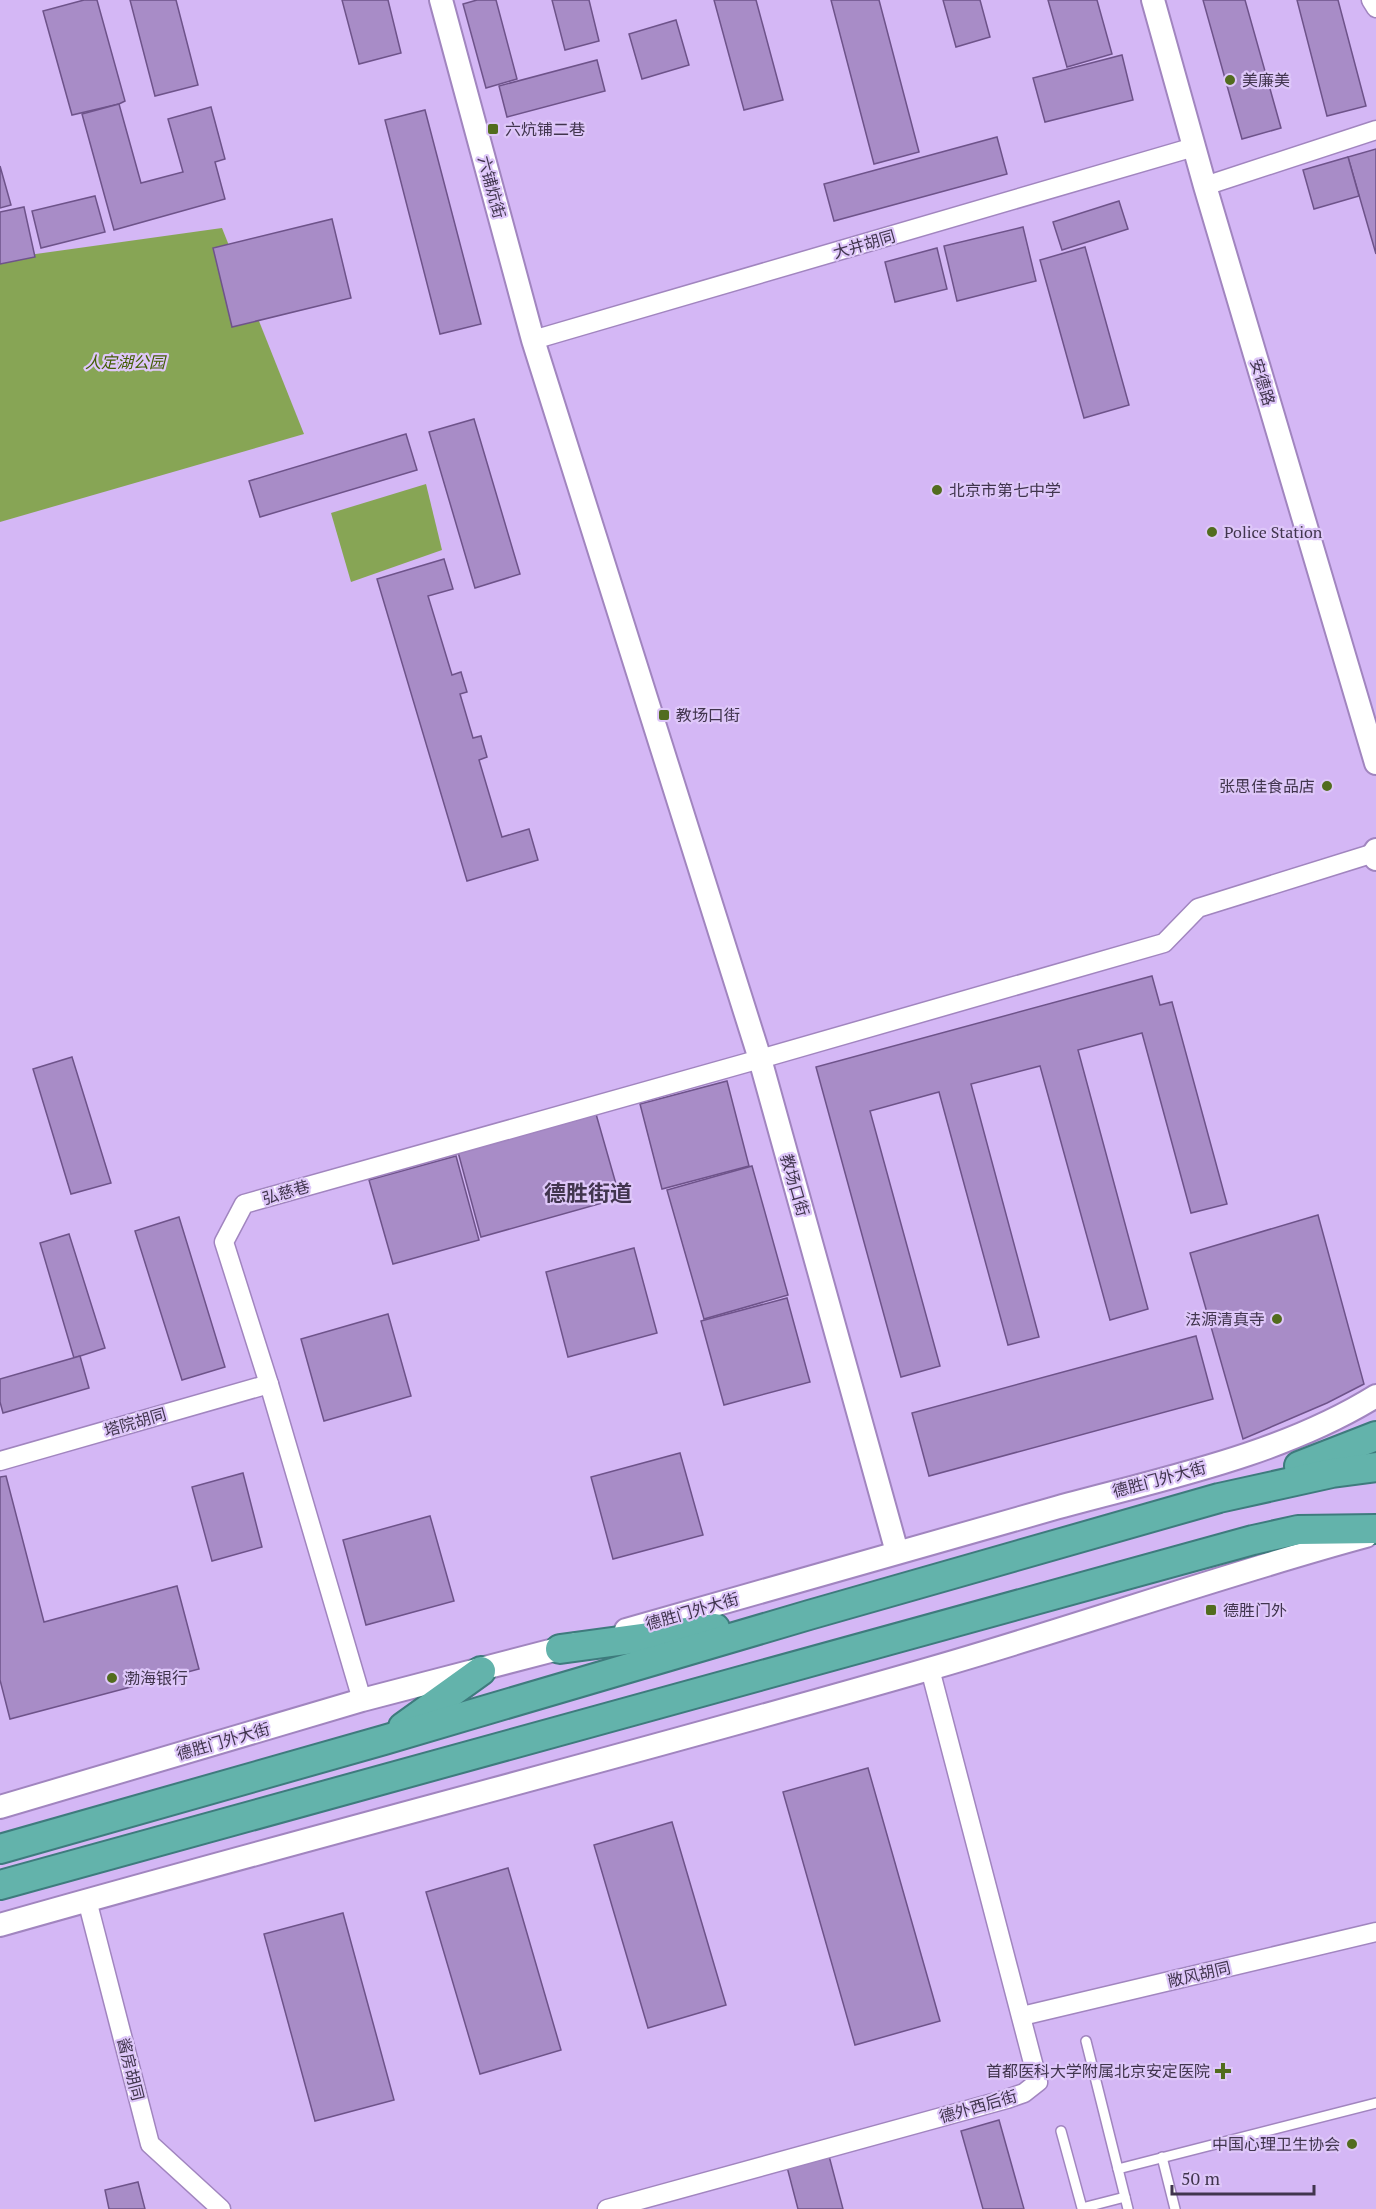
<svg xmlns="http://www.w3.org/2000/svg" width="1376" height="2209" viewBox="0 0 1376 2209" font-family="'PT Serif','Noto Sans SC',serif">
  <rect width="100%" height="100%" fill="#d4b7f5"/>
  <!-- green -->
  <g fill="#87a555">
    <polygon points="222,228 304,434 0,522 0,259"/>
    <polygon points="426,484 442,550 351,582 331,513"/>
  </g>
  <!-- building -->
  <g fill="#a88cc7" stroke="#6e538a" stroke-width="1.5">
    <polygon points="84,0 97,0 125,101 119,104 72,115 43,11"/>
    <polygon points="130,0 176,0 198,85 155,96"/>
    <polygon points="342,0 388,0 401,53 359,64"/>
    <polygon points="477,0 496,0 517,79 486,88 463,4"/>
    <polygon points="552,0 589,0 599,41 565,50"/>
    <polygon points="714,0 756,0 783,100 744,110"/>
    <polygon points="831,0 879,0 919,152 874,164"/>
    <polygon points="943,0 980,0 990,37 956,47"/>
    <polygon points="1048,0 1097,0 1112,54 1067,67"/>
    <polygon points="1203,0 1245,0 1281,128 1242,139"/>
    <polygon points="1297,0 1338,0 1366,106 1327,116"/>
    <polygon points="676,20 689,65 642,79 629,34"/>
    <polygon points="1122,55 1133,100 1045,122 1033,78"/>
    <polygon points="597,60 605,91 507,117 499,86"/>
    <polygon points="119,104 141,183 183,172 168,119 211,107 225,159 215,162 225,199 114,230 82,114"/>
    <polygon points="425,110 481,324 440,334 385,120"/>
    <polygon points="997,137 1007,174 834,221 824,184"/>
    <polygon points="1376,149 1376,254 1348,157"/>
    <polygon points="1348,157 1359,196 1314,209 1303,170"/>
    <polygon points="0,166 11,205 0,208"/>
    <polygon points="95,196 105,232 41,248 32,211"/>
    <polygon points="1119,201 1128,229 1062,250 1053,222"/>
    <polygon points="24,207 35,257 0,264 0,212"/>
    <polygon points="332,219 351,298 232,327 213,248"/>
    <polygon points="1023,227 1036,281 957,301 944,246"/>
    <polygon points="1085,247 1129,405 1084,418 1040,260"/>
    <polygon points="937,248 947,289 895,302 885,262"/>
    <polygon points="474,419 520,574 475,588 429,432"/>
    <polygon points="406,434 417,470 260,517 249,481"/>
    <polygon points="444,559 453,589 428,596 452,675 461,672 467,692 460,694 473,738 481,736 487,757 479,760 502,837 529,829 538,860 467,881 377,579"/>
    <polygon points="1152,976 1160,1005 1172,1002 1227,1204 1191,1213 1142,1033 1078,1050 1148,1309 1110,1320 1040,1066 971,1084 1039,1337 1008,1345 939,1092 870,1111 940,1366 901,1377 816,1067"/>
    <polygon points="72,1057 111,1183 71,1194 33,1069"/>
    <polygon points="727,1081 749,1166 662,1189 640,1104"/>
    <polygon points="596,1114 620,1198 481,1237 458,1152"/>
    <polygon points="456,1156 479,1240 393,1264 369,1180"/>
    <polygon points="752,1166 788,1295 704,1319 667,1190"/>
    <polygon points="1318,1215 1364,1384 1327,1403 1243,1439 1190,1253"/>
    <polygon points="179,1217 225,1367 182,1380 135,1231"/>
    <polygon points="69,1234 105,1348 74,1358 40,1243"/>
    <polygon points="634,1248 657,1333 568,1357 546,1272"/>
    <polygon points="787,1298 810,1382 724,1405 701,1321"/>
    <polygon points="388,1314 411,1396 324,1421 301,1339"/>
    <polygon points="1196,1336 1213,1399 929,1476 912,1413"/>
    <polygon points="80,1356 89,1388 3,1413 0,1402 0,1379"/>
    <polygon points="680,1453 703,1535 613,1559 591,1477"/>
    <polygon points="243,1473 262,1547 212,1561 192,1487"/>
    <polygon points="6,1476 44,1622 177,1586 199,1669 10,1719 0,1680 0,1477"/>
    <polygon points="430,1516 454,1601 366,1625 343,1540"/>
    <polygon points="868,1768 940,2021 855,2045 783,1792"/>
    <polygon points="672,1822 726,2005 648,2028 594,1845"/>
    <polygon points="508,1868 561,2050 480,2074 426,1892"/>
    <polygon points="343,1913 394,2100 315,2121 264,1934"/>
    <polygon points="999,2120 1024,2209 983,2209 961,2131"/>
    <polygon points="829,2156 843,2209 798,2209 787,2167"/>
    <polygon points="138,2182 145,2209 109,2209 105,2190"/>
  </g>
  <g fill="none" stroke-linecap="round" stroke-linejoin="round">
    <defs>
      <g id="service">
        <polyline points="1086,2041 1118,2169 1376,2103"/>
        <polyline points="1061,2131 1082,2208 1125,2197"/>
        <polyline points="1162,2157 1175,2209"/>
        <polyline points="1118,2169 1128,2209"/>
      </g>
      <g id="minor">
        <polyline points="1371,0 1376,8"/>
        <polyline points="1205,186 1376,130"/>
        <polyline points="533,340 1194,147"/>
        <polyline points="0,1461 269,1384"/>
        <polyline points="362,1700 269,1384 224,1242 244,1204 760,1059 1164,943 1198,908 1374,853"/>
        <polyline points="87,1900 150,2144 221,2209"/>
        <polyline points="1022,2016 1376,1932"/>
        <polyline points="607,2209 1007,2099 1024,2093 1038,2082 930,1669"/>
      </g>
      <g id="tertiary">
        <polyline points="441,0 533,340 760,1059 897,1552"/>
        <polyline points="1153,0 1205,186 1376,763"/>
        <polyline points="1376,850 1374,853 1376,859"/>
        <path d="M626,1630C768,1589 910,1548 1052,1509C1161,1479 1279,1456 1376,1396"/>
        <polyline points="0,1807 362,1700 577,1644"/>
        <path d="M0,1925C309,1837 620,1758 929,1669C1076,1627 1219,1576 1366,1536"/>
      </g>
      <g id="trunk">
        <polyline points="1299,1466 1376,1436"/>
        <polyline points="560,1649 715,1628"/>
        <polyline points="403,1727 481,1671"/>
        <polyline points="0,1849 384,1740 809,1615 1219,1498 1332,1473 1376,1467"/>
        <polyline points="0,1885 1253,1540 1298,1530 1376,1529"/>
      </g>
    </defs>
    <!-- service casing -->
    <use href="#service" stroke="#a185bf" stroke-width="12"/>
    <!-- minor casing -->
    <use href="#minor" stroke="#a185bf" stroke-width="21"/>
    <!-- tertiary casing -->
    <use href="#tertiary" stroke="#a185bf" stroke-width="26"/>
    <!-- trunk casing -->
    <use href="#trunk" stroke="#3e7b7d" stroke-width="32"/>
    <!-- service -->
    <use href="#service" stroke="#fff" stroke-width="9"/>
    <!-- minor -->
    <use href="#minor" stroke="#fff" stroke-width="18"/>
    <!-- tertiary -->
    <use href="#tertiary" stroke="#fff" stroke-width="22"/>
    <!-- trunk -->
    <use href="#trunk" stroke="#63b3ab" stroke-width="28"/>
  </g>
  <!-- markers -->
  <g fill="#526c1e" stroke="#dec7f9" stroke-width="2">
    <circle cx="1230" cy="80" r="6"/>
    <rect x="487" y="123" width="12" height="12" rx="3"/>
    <circle cx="937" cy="490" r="6"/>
    <circle cx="1212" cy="532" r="6"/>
    <rect x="658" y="709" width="12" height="12" rx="3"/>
    <circle cx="1327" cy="786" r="6"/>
    <circle cx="1277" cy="1319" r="6"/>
    <rect x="1205" y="1604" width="12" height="12" rx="3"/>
    <circle cx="112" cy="1678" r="6"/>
    <path d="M1220 2062h6v6h6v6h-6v6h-6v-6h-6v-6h6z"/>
    <circle cx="1352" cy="2144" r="6"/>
  </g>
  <g text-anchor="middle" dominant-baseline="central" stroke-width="4.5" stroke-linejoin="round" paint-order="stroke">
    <!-- poi labels -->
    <g font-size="16" fill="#41354e" stroke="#dec7f9" text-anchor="start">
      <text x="1242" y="80">美廉美</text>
      <text x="505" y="129">六炕铺二巷</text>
      <text x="949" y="490">北京市第七中学</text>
      <text x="1224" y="532">Police Station</text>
      <text x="676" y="715">教场口街</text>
      <text x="1315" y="786" text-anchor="end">张思佳食品店</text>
      <text x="1265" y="1319" text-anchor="end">法源清真寺</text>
      <text x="1223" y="1610">德胜门外</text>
      <text x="124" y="1678">渤海银行</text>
      <text x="1210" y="2071" text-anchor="end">首都医科大学附属北京安定医院</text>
      <text x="1340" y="2144" text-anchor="end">中国心理卫生协会</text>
    </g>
    <!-- street labels -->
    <g font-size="16" fill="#41354e" stroke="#dec7f9">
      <text transform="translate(492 187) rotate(75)">六铺炕街</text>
      <text transform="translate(864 244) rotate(-16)">大井胡同</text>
      <text transform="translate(1263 382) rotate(73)">安德路</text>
      <text transform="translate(795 1185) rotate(74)">教场口街</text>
      <text transform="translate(286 1192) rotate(-16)">弘慈巷</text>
      <text transform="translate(135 1422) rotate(-16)">塔院胡同</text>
      <text transform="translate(1159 1479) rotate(-15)">德胜门外大街</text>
      <text transform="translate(692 1611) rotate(-16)">德胜门外大街</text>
      <text transform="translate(223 1741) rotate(-16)">德胜门外大街</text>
      <text transform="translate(1199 1974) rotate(-13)">敞风胡同</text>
      <text transform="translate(131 2069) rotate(76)">酱房胡同</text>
      <text transform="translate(978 2106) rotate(-16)">德外西后街</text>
    </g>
    <!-- park labels -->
    <g font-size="16" font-style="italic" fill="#445e06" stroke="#dec7f9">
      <text x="125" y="362">人定湖公园</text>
    </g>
    <!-- district labels -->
    <g font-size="22" font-weight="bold" fill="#41354e" stroke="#dec7f9">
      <text x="588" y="1192">德胜街道</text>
    </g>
  </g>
  <!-- scale -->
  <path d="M1172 2185v9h142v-9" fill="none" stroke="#41354e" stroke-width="3"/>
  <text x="1181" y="2185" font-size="18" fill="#41354e" stroke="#dec7f9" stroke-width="4.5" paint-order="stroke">50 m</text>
</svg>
